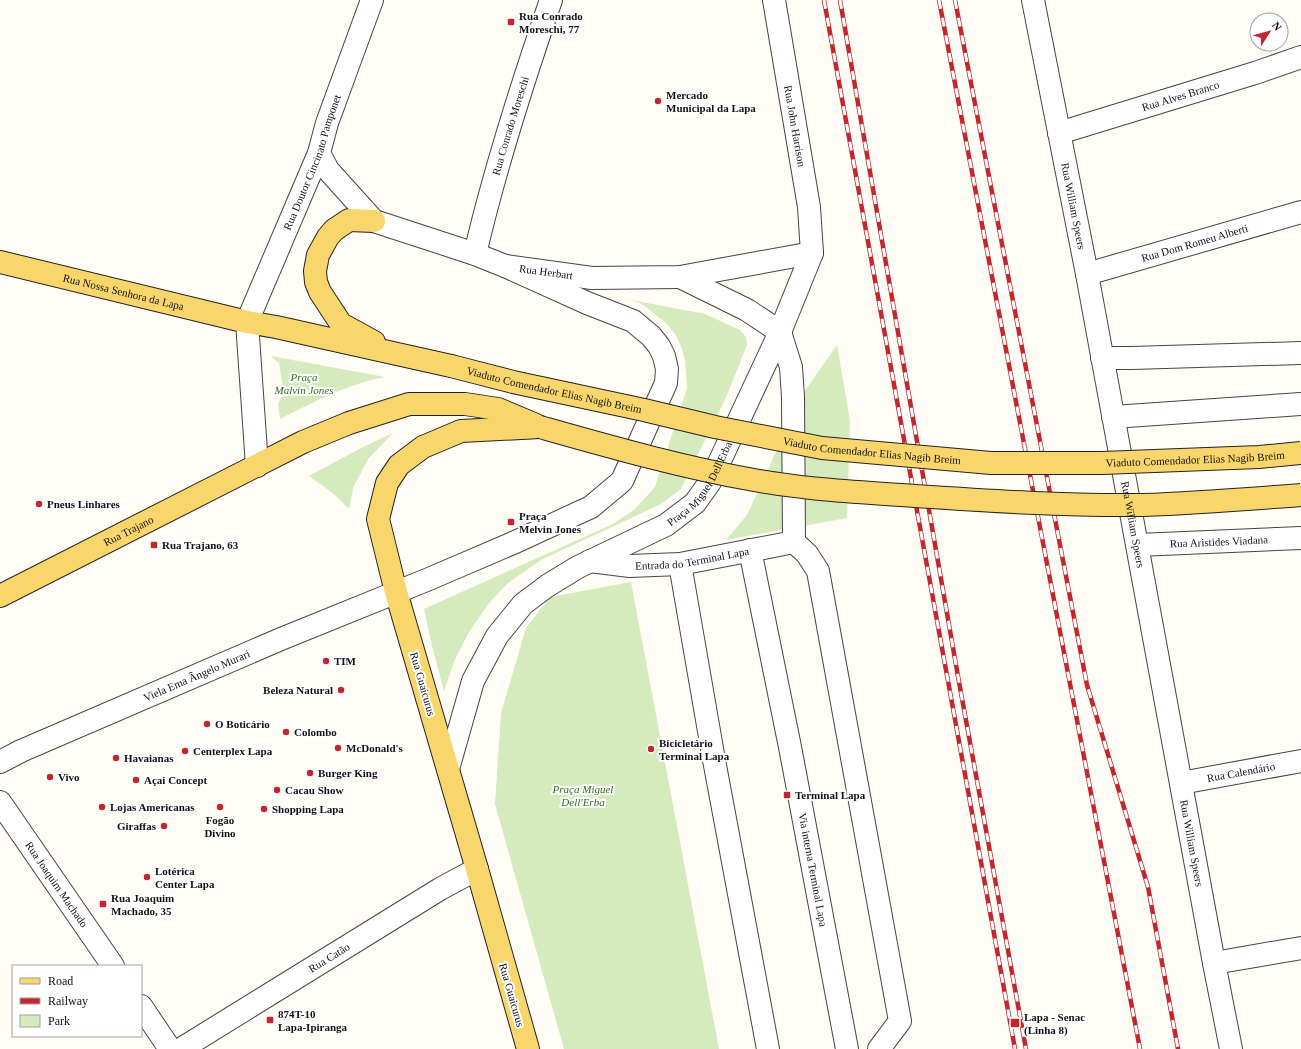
<svg xmlns="http://www.w3.org/2000/svg" width="1301" height="1049" viewBox="0 0 1301 1049" font-family="Georgia,serif">
  <rect width="100%" height="100%" fill="#fffdf5"/>
  <!-- green -->
  <g fill="#d5ebbd">
    <polygon points="626,299 705,314 740,330 746,337 747,345 727,395 681,489 661,504 541,560 508,583 489,603 469,632 455,659 444,691 432,646 424,609 613,524 635,509 655,487 687,388 685,360 681,346 675,334 667,324 646,307 638,302"/>
    <polygon points="837,345 850,421 847,518 726,540 747,515 802,395"/>
    <path d="M271,356L385,377C347,384 314,402 280,419L278,403L284,394L279,363Z"/>
    <polygon points="393,433 368,459 353,488 349,509 335,495 309,476 361,448"/>
    <polygon points="631,582 719,1049 564,1049 495,804 501,713 526,628 550,597"/>
  </g>
  <g fill="none" stroke-linecap="round" stroke-linejoin="round">
    <defs>
      <g id="minor">
        <path id="s1" d="M1033,0L1087,274L1214,963L1231,1049"/>
        <path id="s2" d="M1059,133L1255,73L1301,57"/>
        <path id="s3" d="M319,153L328,170L374,221L475,254L505,266L592,278L680,277L812,253"/>
        <path id="s4" d="M475,254C495,168 522,84 551,0"/>
        <path id="s5" d="M1087,274L1301,212"/>
        <polyline points="680,277 747,310 780,332 791,367 793,397 794,542 807,554 818,571 900,1021 879,1049"/>
        <polyline points="1102,358 1132,358 1301,353"/>
        <polyline points="1113,417 1301,404"/>
        <path id="s6" d="M257,466L247,322L319,153L327,123L372,0"/>
        <path id="s7" d="M1138,545L1301,538"/>
        <path id="s8" d="M750,550L790,747L847,1049"/>
        <path id="s9" d="M590,561L630,566L680,564L794,542"/>
        <polyline points="680,564 714,760 768,1049"/>
        <path id="s10" d="M0,762L21,751L281,639L429,579L513,543L591,507L622,481L666,383L667,369L664,356L659,346L651,336L633,321L587,303L505,266"/>
        <path id="s11" d="M448,769L473,681L497,636L523,604L547,586L578,567L666,525L695,503L710,482L780,332L812,253L809,207L774,0"/>
        <path id="s12" d="M1181,783L1301,761"/>
        <path id="s13" d="M0,802L113,966"/>
        <polyline points="1214,963 1301,948"/>
        <polyline points="141,1006 170,1049"/>
        <path id="s14" d="M181,1049L440,889L477,869"/>
      </g>
      <g id="major">
        <path id="s15" d="M0,262L247,322L276,327L451,366"/>
        <polyline points="374,342 341,324 320,292 316,282 315,271 318,255 328,237 334,230 349,220 374,221"/>
        <path id="s16" d="M0,596L303,442L349,423L409,404H465L498,409L536,425"/>
        <polyline points="528,1049 477,869 396,592 378,519 387,483 399,465 423,447 461,431 540,427"/>
      </g>
    </defs>
    <!-- minor casing -->
    <use href="#minor" stroke="#444" stroke-width="24"/>
    <!-- major casing -->
    <use href="#major" stroke="#222" stroke-width="24"/>
    <!-- minor -->
    <use href="#minor" stroke="#fff" stroke-width="22"/>
    <!-- major -->
    <use href="#major" stroke="#f9d66b" stroke-width="22"/>
    <defs>
      <g id="rail">
        <polyline points="824,0 1015,1049"/>
        <polyline points="840,0 959,682 1026,1049"/>
        <polyline points="939,0 1140,1049"/>
        <polyline points="955,0 1087,685 1148,887 1178,1049"/>
      </g>
    </defs>
    <!-- rail casing -->
    <use href="#rail" stroke="#c4262e" stroke-width="4.5"/>
    <!-- rail -->
    <use href="#rail" stroke="#fff" stroke-width="3" stroke-dasharray="9" stroke-linecap="butt"/>
    <defs>
      <g id="major-bridge">
        <path id="s17" d="M451,366L513,382L644,410L715,427L822,448L991,463H1102L1259,457L1301,453"/>
        <path d="M540,427C611,447 681,467 754,480C807,490 862,492 915,496C991,501 1067,506 1143,505C1196,503 1248,499 1301,495"/>
      </g>
    </defs>
    <!-- major-bridge casing -->
    <use href="#major-bridge" stroke="#222" stroke-width="24" stroke-linecap="butt"/>
    <!-- major-bridge -->
    <use href="#major-bridge" stroke="#f9d66b" stroke-width="22"/>
  </g>
  <!-- markers -->
  <g fill="#c4262e" stroke="#fff" stroke-width="1.5">
    <rect x="507" y="18" width="8" height="8" rx="2"/>
    <circle cx="658" cy="101" r="4"/>
    <circle cx="39" cy="504" r="4"/>
    <rect x="507" y="518" width="8" height="8" rx="2"/>
    <rect x="150" y="541" width="8" height="8" rx="2"/>
    <circle cx="326" cy="661" r="4"/>
    <circle cx="341" cy="690" r="4"/>
    <circle cx="207" cy="724" r="4"/>
    <circle cx="286" cy="732" r="4"/>
    <circle cx="338" cy="748" r="4"/>
    <circle cx="651" cy="749" r="4"/>
    <circle cx="185" cy="751" r="4"/>
    <circle cx="116" cy="758" r="4"/>
    <circle cx="310" cy="773" r="4"/>
    <circle cx="50" cy="777" r="4"/>
    <circle cx="136" cy="780" r="4"/>
    <circle cx="277" cy="790" r="4"/>
    <rect x="783" y="791" width="8" height="8" rx="2"/>
    <circle cx="102" cy="807" r="4"/>
    <circle cx="220" cy="807" r="4"/>
    <circle cx="264" cy="809" r="4"/>
    <circle cx="164" cy="826" r="4"/>
    <circle cx="147" cy="877" r="4"/>
    <rect x="99" y="900" width="8" height="8" rx="2"/>
    <rect x="266" y="1016" width="8" height="8" rx="2"/>
    <rect x="1010" y="1018" width="10" height="10" rx="2"/>
  </g>
  <g text-anchor="middle" dominant-baseline="central" stroke-width="4" stroke-linejoin="round" paint-order="stroke">
    <!-- poi labels -->
    <g font-size="11" font-weight="bold" fill="#111" stroke="#fff" text-anchor="start">
      <text x="519" y="16">Rua Conrado<tspan x="519" dy="13">Moreschi, 77</tspan></text>
      <text x="666" y="95">Mercado<tspan x="666" dy="13">Municipal da Lapa</tspan></text>
      <text x="47" y="504">Pneus Linhares</text>
      <text x="519" y="516">Praça<tspan x="519" dy="13">Melvin Jones</tspan></text>
      <text x="162" y="545">Rua Trajano, 63</text>
      <text x="334" y="661">TIM</text>
      <text x="333" y="690" text-anchor="end">Beleza Natural</text>
      <text x="215" y="724">O Boticário</text>
      <text x="294" y="732">Colombo</text>
      <text x="659" y="743">Bicicletário<tspan x="659" dy="13">Terminal Lapa</tspan></text>
      <text x="346" y="748">McDonald's</text>
      <text x="193" y="751">Centerplex Lapa</text>
      <text x="124" y="758">Havaianas</text>
      <text x="318" y="773">Burger King</text>
      <text x="58" y="777">Vivo</text>
      <text x="144" y="780">Açai Concept</text>
      <text x="285" y="790">Cacau Show</text>
      <text x="795" y="795">Terminal Lapa</text>
      <text x="110" y="807">Lojas Americanas</text>
      <text x="272" y="809">Shopping Lapa</text>
      <text x="220" y="820" text-anchor="middle">Fogão<tspan x="220" dy="13">Divino</tspan></text>
      <text x="156" y="826" text-anchor="end">Giraffas</text>
      <text x="155" y="871">Lotérica<tspan x="155" dy="13">Center Lapa</tspan></text>
      <text x="111" y="898">Rua Joaquim<tspan x="111" dy="13">Machado, 35</tspan></text>
      <text x="278" y="1014">874T-10<tspan x="278" dy="13">Lapa-Ipiranga</tspan></text>
      <text x="1024" y="1017">Lapa - Senac<tspan x="1024" dy="13">(Linha 8)</tspan></text>
    </g>
    <!-- street labels -->
    <g font-size="11" fill="#111" stroke="#fff">
      <text stroke="none"><textPath href="#s2" startOffset="127">Rua Alves Branco</textPath></text>
      <text stroke="none"><textPath href="#s4" startOffset="133">Rua Conrado Moreschi</textPath></text>
      <text transform="translate(795 126) rotate(80)">Rua John Harrison</text>
      <text stroke="none"><textPath href="#s6" startOffset="317">Rua Doutor Cincinato Pamponet</textPath></text>
      <text stroke="none"><textPath href="#s1" startOffset="210">Rua William Speers</textPath></text>
      <text stroke="none"><textPath href="#s5" startOffset="112">Rua Dom Romeu Alberti</textPath></text>
      <text stroke="none"><textPath href="#s3" startOffset="268">Rua Herbart</textPath></text>
      <text stroke="none"><textPath href="#s15" startOffset="127">Rua Nossa Senhora da Lapa</textPath></text>
      <text stroke="none"><textPath href="#s17" startOffset="106">Viaduto Comendador Elias Nagib Breim</textPath></text>
      <text stroke="none"><textPath href="#s17" startOffset="430">Viaduto Comendador Elias Nagib Breim</textPath></text>
      <text stroke="none"><textPath href="#s17" startOffset="754">Viaduto Comendador Elias Nagib Breim</textPath></text>
      <text stroke="none"><textPath href="#s11" startOffset="402">Praça Miguel Dell'Erba</textPath></text>
      <text stroke="none"><textPath href="#s1" startOffset="534">Rua William Speers</textPath></text>
      <text stroke="none"><textPath href="#s16" startOffset="144">Rua Trajano</textPath></text>
      <text stroke="none"><textPath href="#s7" startOffset="81">Rua Aristides Viadana</textPath></text>
      <text stroke="none"><textPath href="#s9" startOffset="103">Entrada do Terminal Lapa</textPath></text>
      <text stroke="none"><textPath href="#s10" startOffset="215">Viela Ema Ângelo Murari</textPath></text>
      <text transform="translate(423 684) rotate(74)">Rua Guaicurus</text>
      <text stroke="none"><textPath href="#s12" startOffset="61">Rua Calendário</textPath></text>
      <text stroke="none"><textPath href="#s1" startOffset="858">Rua William Speers</textPath></text>
      <text stroke="none"><textPath href="#s8" startOffset="326">Via interna Terminal Lapa</textPath></text>
      <text stroke="none"><textPath href="#s13" startOffset="100">Rua Joaquim Machado</textPath></text>
      <text stroke="none"><textPath href="#s14" startOffset="174">Rua Catão</textPath></text>
      <text transform="translate(512 995) rotate(74)">Rua Guaicurus</text>
    </g>
    <!-- park labels -->
    <g font-size="11" font-style="italic" fill="#2f6b1f" stroke="#fff">
      <text x="304" y="377">Praça<tspan x="304" dy="13">Malvin Jones</tspan></text>
      <text x="583" y="789">Praça Miguel<tspan x="583" dy="13">Dell'Erba</tspan></text>
    </g>
  </g>
  <!-- legend -->
  <rect x="12" y="965" width="130" height="72" fill="#ffffff" stroke="#a0a0a0"/>
  <rect x="20" y="978" width="20" height="6" fill="#f9d66b" stroke="#a0a0a0"/>
  <text x="48" y="985" font-size="12" fill="#111111">Road</text>
  <rect x="20" y="998" width="20" height="6" fill="#c4262e" stroke="#a0a0a0"/>
  <text x="48" y="1005" font-size="12" fill="#111111">Railway</text>
  <rect x="20" y="1015" width="20" height="12" fill="#d5ebbd" stroke="#a0a0a0"/>
  <text x="48" y="1025" font-size="12" fill="#111111">Park</text>
  <!-- north arrow -->
  <g transform="translate(1269 32) rotate(54)"><circle r="19" fill="#ffffff" stroke="#a0a0a0"/>
  <path d="M0-3L7 15L0 10L-7 15Z" fill="#c4262e"/>
  <text y="-6" font-size="11" font-weight="bold" text-anchor="middle" fill="#111111">N</text>
  </g>
</svg>
